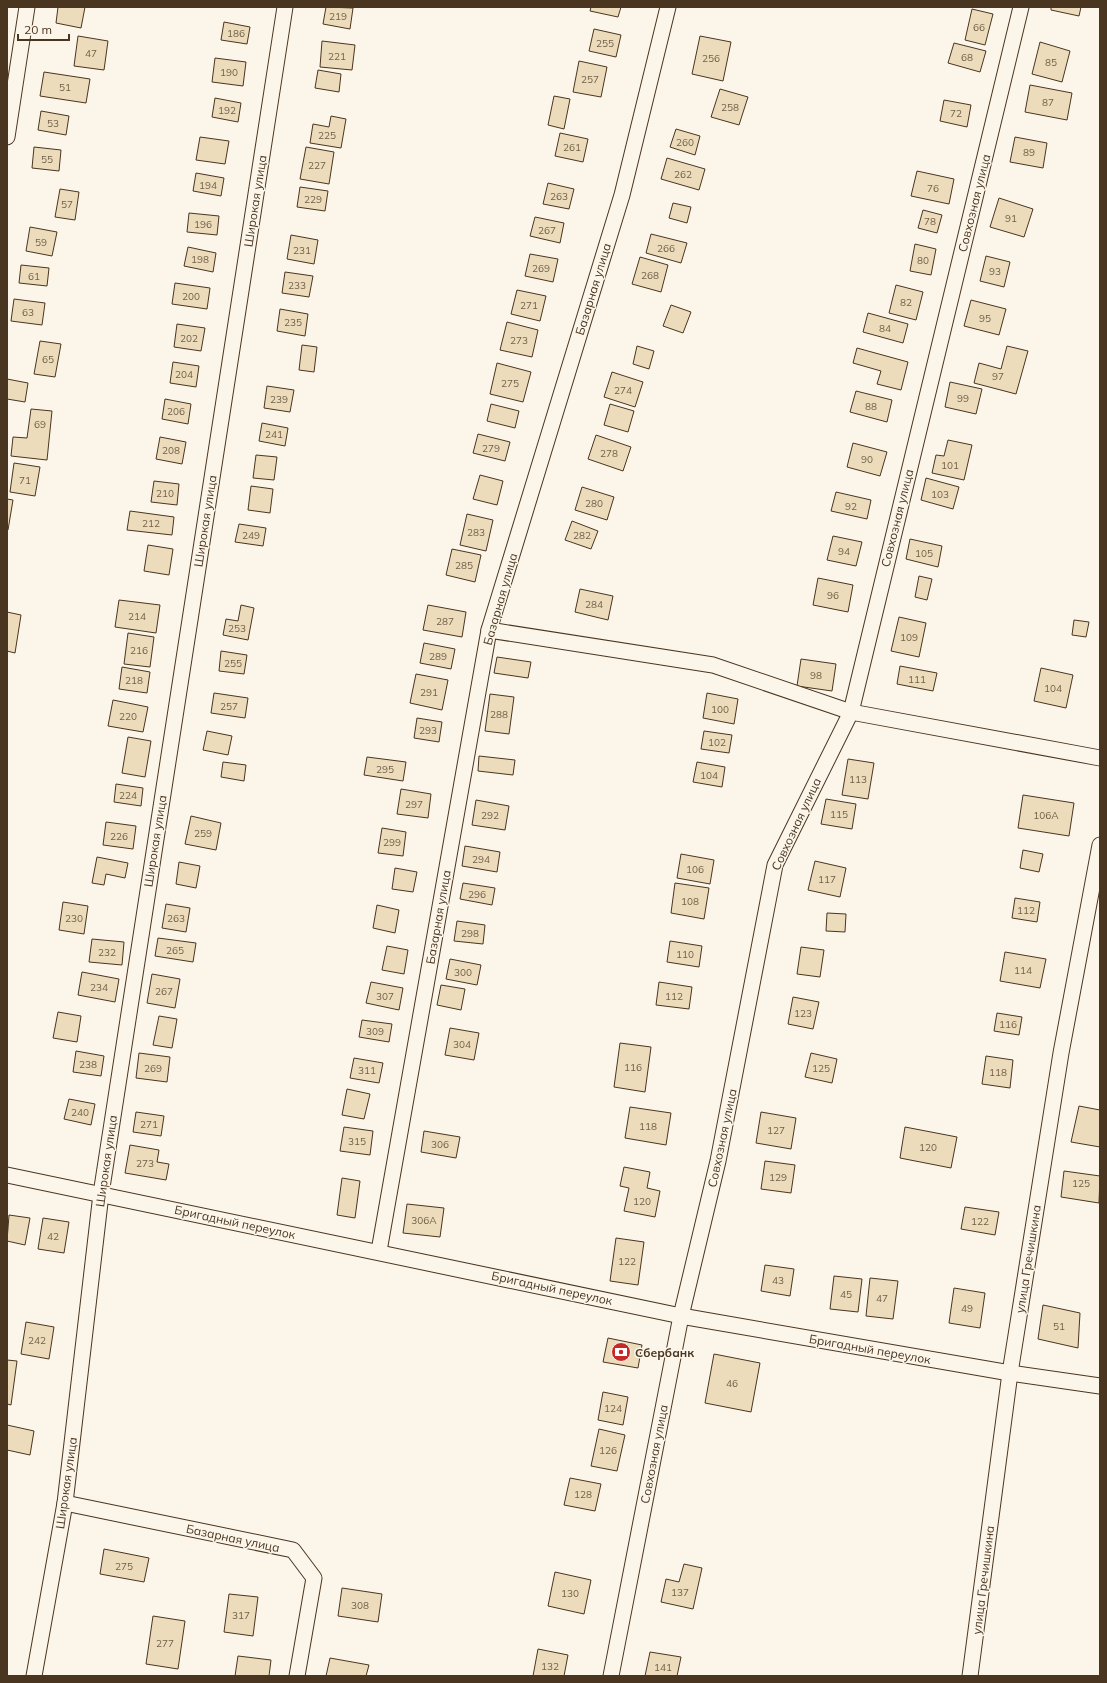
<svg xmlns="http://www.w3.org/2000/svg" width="1107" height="1683" viewBox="0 0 1107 1683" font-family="Mulish,sans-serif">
  <rect width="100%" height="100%" fill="#fbf6e9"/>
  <!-- building -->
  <g fill="#ecdcbc" stroke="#4a3520">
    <polygon points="58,7 85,7 81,28 56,23"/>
    <polygon points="326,7 353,8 350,29 323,24"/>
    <polygon points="591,7 621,7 618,17 590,11"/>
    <polygon points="1051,7 1081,7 1079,16 1051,10"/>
    <polygon points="972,9 993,14 985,45 965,40"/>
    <polygon points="224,22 250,27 247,44 221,40"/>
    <polygon points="594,29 621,35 616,57 589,51"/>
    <polygon points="78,36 108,41 104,70 74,66"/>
    <polygon points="700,36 731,42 723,81 692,74"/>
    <polygon points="322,41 355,45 352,70 320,67"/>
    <polygon points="1040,42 1070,51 1062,82 1032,74"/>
    <polygon points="954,43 986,51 980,72 948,63"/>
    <polygon points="215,58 246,62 243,86 212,82"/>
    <polygon points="579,61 607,67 601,97 573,92"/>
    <polygon points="318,70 341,74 339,92 315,88"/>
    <polygon points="44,72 90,79 86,103 40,96"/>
    <polygon points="1030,85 1072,93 1067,120 1025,112"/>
    <polygon points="720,89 748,97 739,125 711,117"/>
    <polygon points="554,96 570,99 564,129 548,125"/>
    <polygon points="215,98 241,103 238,122 212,117"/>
    <polygon points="944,100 971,105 967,127 940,121"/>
    <polygon points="41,111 69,116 66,135 38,130"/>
    <polygon points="331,116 346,119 341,148 310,143 313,124 329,127"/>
    <polygon points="676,129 700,136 695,155 670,147"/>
    <polygon points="560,133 588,139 583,162 555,156"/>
    <polygon points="200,137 229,141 225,164 196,160"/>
    <polygon points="1015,137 1047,143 1043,168 1010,162"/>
    <polygon points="34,147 61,150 59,171 32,168"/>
    <polygon points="306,147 334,152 329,184 300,179"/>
    <polygon points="667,158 705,169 699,190 661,179"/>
    <polygon points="917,171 954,179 949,204 911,196"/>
    <polygon points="196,173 224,178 221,196 193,191"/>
    <polygon points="548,183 574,189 569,209 543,204"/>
    <polygon points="300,187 328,191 325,211 297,207"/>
    <polygon points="60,189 79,192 75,220 55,217"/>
    <polygon points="999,198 1033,209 1024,237 990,227"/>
    <polygon points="673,203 691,207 687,223 669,218"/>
    <polygon points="923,210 942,215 937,233 918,228"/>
    <polygon points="189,213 219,216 217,235 187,232"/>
    <polygon points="535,217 564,223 560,243 530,236"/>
    <polygon points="30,227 57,232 52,256 26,251"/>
    <polygon points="651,234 687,243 681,263 646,253"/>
    <polygon points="291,235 318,240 314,264 287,259"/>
    <polygon points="915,244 936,249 931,275 910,271"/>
    <polygon points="188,247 216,253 213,272 184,266"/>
    <polygon points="530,254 558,259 553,282 525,276"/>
    <polygon points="986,256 1010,262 1004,287 980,281"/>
    <polygon points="640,257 668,265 661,292 632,284"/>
    <polygon points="21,265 49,268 47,286 19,283"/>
    <polygon points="285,272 313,276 309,297 282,293"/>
    <polygon points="175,283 210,288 207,309 172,304"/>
    <polygon points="896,285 923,292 916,320 889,313"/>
    <polygon points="517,290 546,296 540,321 511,314"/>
    <polygon points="14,299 45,303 42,325 11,321"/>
    <polygon points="971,300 1006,309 999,335 964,326"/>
    <polygon points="671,305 691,312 683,333 663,326"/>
    <polygon points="280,309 308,314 305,336 277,331"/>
    <polygon points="868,313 908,324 903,343 863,332"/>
    <polygon points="507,322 538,330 532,357 500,350"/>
    <polygon points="177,324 205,328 201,351 174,347"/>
    <polygon points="40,341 61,344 55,377 34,374"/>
    <polygon points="302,345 317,347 314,372 299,370"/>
    <polygon points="637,346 654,351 649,369 633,364"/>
    <polygon points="1007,346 1028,351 1016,394 974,383 979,363 1001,369"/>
    <polygon points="857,348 908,362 901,390 877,384 881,371 853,363"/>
    <polygon points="173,362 199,366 196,387 170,383"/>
    <polygon points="497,363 531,372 523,402 490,394"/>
    <polygon points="612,372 643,382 635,407 604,397"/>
    <polygon points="7,379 28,383 25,402 7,399"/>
    <polygon points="950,382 982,389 976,414 945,407"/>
    <polygon points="267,386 294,390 290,412 264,408"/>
    <polygon points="856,391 892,400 887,422 850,412"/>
    <polygon points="165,399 191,404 188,424 162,419"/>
    <polygon points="491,404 519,411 515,428 487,421"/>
    <polygon points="610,404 634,411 628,432 604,425"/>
    <polygon points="31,409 52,411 47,460 11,456 13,437 27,438"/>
    <polygon points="262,423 288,428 285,446 259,441"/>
    <polygon points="478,434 510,442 505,461 473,453"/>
    <polygon points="596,435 631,447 623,471 588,459"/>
    <polygon points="160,437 186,442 182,464 156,459"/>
    <polygon points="948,440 972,445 964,480 932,473 936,455 944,456"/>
    <polygon points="853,443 887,452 880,476 847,467"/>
    <polygon points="256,455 277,457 274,480 253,478"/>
    <polygon points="14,463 40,467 35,496 10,492"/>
    <polygon points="480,475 503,481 497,505 473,499"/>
    <polygon points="926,478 959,487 953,509 921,500"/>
    <polygon points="154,481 179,484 177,505 151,502"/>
    <polygon points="251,486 273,489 270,513 248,510"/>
    <polygon points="582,487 614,497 607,520 575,510"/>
    <polygon points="836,492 871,500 867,519 831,511"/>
    <polygon points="7,499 13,500 8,530 7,530"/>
    <polygon points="130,511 174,517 172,535 127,530"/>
    <polygon points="467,514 493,520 486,551 460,545"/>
    <polygon points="572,521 598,531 591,549 565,540"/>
    <polygon points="239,524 266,528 263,546 235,542"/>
    <polygon points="833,536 862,542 856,566 827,560"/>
    <polygon points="910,539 942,546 938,567 906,559"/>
    <polygon points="148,545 173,549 169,575 144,571"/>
    <polygon points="452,549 481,555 475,582 446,575"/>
    <polygon points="919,576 932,579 927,600 915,597"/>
    <polygon points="818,578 853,585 848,612 813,605"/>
    <polygon points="580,589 613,596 608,620 575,612"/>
    <polygon points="119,600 160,605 156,633 115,627"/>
    <polygon points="241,605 254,608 248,640 223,635 226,619 238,621"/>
    <polygon points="428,605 466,612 462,637 423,630"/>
    <polygon points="7,612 21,615 15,653 7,651"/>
    <polygon points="899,617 926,623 919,657 891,651"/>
    <polygon points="1074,620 1089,622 1086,637 1072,635"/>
    <polygon points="128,633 154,637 150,667 124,664"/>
    <polygon points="424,643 455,649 451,669 420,663"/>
    <polygon points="221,651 247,655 244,674 219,671"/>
    <polygon points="497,657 531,662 528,678 494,673"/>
    <polygon points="801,659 836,664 832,691 797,686"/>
    <polygon points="900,666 937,673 933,691 897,684"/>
    <polygon points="122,667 150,672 147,693 119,689"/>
    <polygon points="1041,668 1073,675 1066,708 1034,701"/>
    <polygon points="416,674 448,680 442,710 410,703"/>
    <polygon points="214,693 248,698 245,718 211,713"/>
    <polygon points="707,693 738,699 734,724 703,718"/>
    <polygon points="490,694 514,697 509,734 485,731"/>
    <polygon points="113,700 148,707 143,732 108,726"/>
    <polygon points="417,718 442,722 439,742 414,738"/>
    <polygon points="207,731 232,736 228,755 203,750"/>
    <polygon points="704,731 732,735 729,753 701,749"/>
    <polygon points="128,737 151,741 145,777 122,773"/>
    <polygon points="479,756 515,760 513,775 478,771"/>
    <polygon points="367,757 406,762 403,781 364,775"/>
    <polygon points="848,759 874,763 868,799 842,795"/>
    <polygon points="223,762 246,765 244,781 221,777"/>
    <polygon points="697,762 725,767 722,787 693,782"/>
    <polygon points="116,784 143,788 141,806 114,802"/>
    <polygon points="401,789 431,794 428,818 397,814"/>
    <polygon points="1023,795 1074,803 1069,836 1018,828"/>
    <polygon points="826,799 856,804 852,829 821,824"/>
    <polygon points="476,800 509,806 505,830 472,825"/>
    <polygon points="191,816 221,823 216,850 185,844"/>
    <polygon points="106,822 136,826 133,849 103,845"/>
    <polygon points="382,828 406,832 403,856 378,853"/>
    <polygon points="465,846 500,852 497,872 462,866"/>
    <polygon points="1023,850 1043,854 1039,872 1020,868"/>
    <polygon points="681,854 714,860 710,884 677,878"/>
    <polygon points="97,857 128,863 125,878 106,874 104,885 92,883"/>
    <polygon points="815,861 846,868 840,897 808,890"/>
    <polygon points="179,862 200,866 196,888 176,884"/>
    <polygon points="395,868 417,872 413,892 392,889"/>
    <polygon points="463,883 495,888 492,905 460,899"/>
    <polygon points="675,883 709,888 704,919 671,913"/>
    <polygon points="1015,898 1040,902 1037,922 1012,918"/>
    <polygon points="63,902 88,906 84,934 59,930"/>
    <polygon points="166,904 190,908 186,932 162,928"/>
    <polygon points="377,905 399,910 395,933 373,928"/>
    <polygon points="827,913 846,914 845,932 826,931"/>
    <polygon points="457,921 485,925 483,944 454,941"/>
    <polygon points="158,938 196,943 193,962 155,956"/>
    <polygon points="92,939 124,942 122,965 89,962"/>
    <polygon points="670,941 702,946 699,967 667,962"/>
    <polygon points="387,946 408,950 404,974 382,970"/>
    <polygon points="801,947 824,950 820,977 797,974"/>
    <polygon points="1005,952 1046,959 1040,988 1000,981"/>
    <polygon points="450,959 481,965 477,985 446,979"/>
    <polygon points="82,972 119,979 115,1002 78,995"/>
    <polygon points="152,974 180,979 175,1008 147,1003"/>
    <polygon points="371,982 403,988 399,1010 366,1003"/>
    <polygon points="659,982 692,987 689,1009 656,1005"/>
    <polygon points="441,985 465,989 461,1010 437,1005"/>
    <polygon points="793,997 819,1002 813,1029 788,1024"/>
    <polygon points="58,1012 81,1016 77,1042 53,1038"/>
    <polygon points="997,1013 1022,1017 1019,1035 994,1031"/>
    <polygon points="159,1016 177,1019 172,1048 153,1045"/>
    <polygon points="362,1020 392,1024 389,1042 359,1037"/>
    <polygon points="450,1028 479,1033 474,1060 445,1055"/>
    <polygon points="620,1043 651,1047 645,1092 614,1087"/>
    <polygon points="76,1051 104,1056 101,1076 73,1072"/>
    <polygon points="139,1053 170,1057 167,1082 136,1078"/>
    <polygon points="811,1053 837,1059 832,1083 805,1077"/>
    <polygon points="986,1056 1013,1060 1010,1088 982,1084"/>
    <polygon points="354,1058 383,1063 379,1083 350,1078"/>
    <polygon points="347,1089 370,1094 364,1119 342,1115"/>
    <polygon points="69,1099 95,1104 91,1125 64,1119"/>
    <polygon points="1079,1106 1100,1110 1100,1147 1071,1142"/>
    <polygon points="630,1107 671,1113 666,1145 625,1138"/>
    <polygon points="136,1112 164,1116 161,1136 133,1132"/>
    <polygon points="761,1112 796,1118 791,1149 756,1143"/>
    <polygon points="344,1127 373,1131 370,1155 340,1151"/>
    <polygon points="905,1127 957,1137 951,1168 900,1158"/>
    <polygon points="424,1131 460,1137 456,1158 421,1152"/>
    <polygon points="130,1145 159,1150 157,1162 169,1164 166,1180 125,1173"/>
    <polygon points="765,1161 795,1165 791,1193 761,1189"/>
    <polygon points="624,1167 650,1172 647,1188 660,1191 655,1217 624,1211 629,1188 620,1186"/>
    <polygon points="1064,1171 1100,1176 1099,1203 1061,1197"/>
    <polygon points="342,1178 360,1181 355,1218 337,1215"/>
    <polygon points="407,1204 444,1208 440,1237 403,1233"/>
    <polygon points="965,1207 999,1212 995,1235 961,1229"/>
    <polygon points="9,1215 30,1218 25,1245 7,1241"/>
    <polygon points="43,1218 69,1222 64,1253 38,1249"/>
    <polygon points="616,1238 644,1242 638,1285 610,1281"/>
    <polygon points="765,1265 794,1269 790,1296 761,1291"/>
    <polygon points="834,1276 862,1279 858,1312 830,1309"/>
    <polygon points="870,1278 898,1281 893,1319 866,1316"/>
    <polygon points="954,1288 985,1293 980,1328 949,1323"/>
    <polygon points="1043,1305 1080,1313 1078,1348 1038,1339"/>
    <polygon points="26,1322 54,1327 49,1359 21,1354"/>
    <polygon points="608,1338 642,1345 638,1368 603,1362"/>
    <polygon points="714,1354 760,1363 751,1412 705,1403"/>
    <polygon points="7,1360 17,1361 11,1405 7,1404"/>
    <polygon points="603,1392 628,1397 623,1425 598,1420"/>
    <polygon points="7,1425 34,1431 30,1455 7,1450"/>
    <polygon points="599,1429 625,1435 617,1471 591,1466"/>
    <polygon points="570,1478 601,1484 595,1511 564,1505"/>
    <polygon points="104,1549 149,1558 144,1582 100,1574"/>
    <polygon points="684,1564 702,1568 693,1609 661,1602 666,1579 679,1582"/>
    <polygon points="555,1572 591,1580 584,1614 548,1606"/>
    <polygon points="342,1588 382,1594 378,1622 338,1616"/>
    <polygon points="229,1594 258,1597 253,1636 224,1632"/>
    <polygon points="153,1616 185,1621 178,1669 146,1664"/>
    <polygon points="538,1649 568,1655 564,1676 533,1676"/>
    <polygon points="650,1652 681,1657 677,1676 645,1676"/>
    <polygon points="238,1656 271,1660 269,1676 235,1676"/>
    <polygon points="330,1658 369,1665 366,1676 326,1676"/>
  </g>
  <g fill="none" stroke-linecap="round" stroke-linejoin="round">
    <defs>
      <g id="minor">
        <polyline points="7,137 27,7"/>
        <polyline points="489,630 713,665 851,712 1100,758"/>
        <polyline points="7,1175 681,1316 1010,1373 1100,1386"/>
        <polyline points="379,1251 489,630 622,195 668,7"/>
        <polyline points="65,1503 293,1550 314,1578 297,1676"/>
        <polyline points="34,1676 65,1503 101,1194 285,7"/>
        <polyline points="611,1676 681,1316 718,1161 775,865 851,712 1021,7"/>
        <polyline points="970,1676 1010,1373 1061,1053 1100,845"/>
      </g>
    </defs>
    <!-- minor casing -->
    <use href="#minor" stroke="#4a3520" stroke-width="17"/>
    <!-- minor -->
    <use href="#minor" stroke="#fbf6e9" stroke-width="15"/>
  </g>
  <!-- icons -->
  <defs>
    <symbol id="bank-disc" viewBox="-11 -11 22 22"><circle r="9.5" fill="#c62828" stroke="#fbf6e9"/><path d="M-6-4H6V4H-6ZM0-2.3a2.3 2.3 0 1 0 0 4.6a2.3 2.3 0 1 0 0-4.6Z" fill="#fff"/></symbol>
  </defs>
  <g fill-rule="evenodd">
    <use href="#bank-disc" x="610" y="1341" width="22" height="22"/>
  </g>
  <g text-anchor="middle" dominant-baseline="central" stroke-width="3" stroke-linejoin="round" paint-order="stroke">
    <!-- number labels -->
    <g font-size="10" fill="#725f47">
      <text x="338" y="16">219</text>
      <text x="979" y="27">66</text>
      <text x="236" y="33">186</text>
      <text x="605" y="43">255</text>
      <text x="91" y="53">47</text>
      <text x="337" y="56">221</text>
      <text x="967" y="57">68</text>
      <text x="711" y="58">256</text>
      <text x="1051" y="62">85</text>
      <text x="229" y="72">190</text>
      <text x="590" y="79">257</text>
      <text x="65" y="87">51</text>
      <text x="1048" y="102">87</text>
      <text x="730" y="107">258</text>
      <text x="227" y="110">192</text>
      <text x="956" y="113">72</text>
      <text x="53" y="123">53</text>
      <text x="327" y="135">225</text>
      <text x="685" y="142">260</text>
      <text x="572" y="147">261</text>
      <text x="1029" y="152">89</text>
      <text x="47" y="159">55</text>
      <text x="317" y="165">227</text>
      <text x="683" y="174">262</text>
      <text x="208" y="185">194</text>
      <text x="933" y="188">76</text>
      <text x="559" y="196">263</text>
      <text x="313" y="199">229</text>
      <text x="67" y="204">57</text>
      <text x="1011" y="218">91</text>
      <text x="930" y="221">78</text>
      <text x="203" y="224">196</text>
      <text x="547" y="230">267</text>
      <text x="41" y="242">59</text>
      <text x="666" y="248">266</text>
      <text x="302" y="250">231</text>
      <text x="200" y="259">198</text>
      <text x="923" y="260">80</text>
      <text x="541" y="268">269</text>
      <text x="995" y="271">93</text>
      <text x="650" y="275">268</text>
      <text x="34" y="276">61</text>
      <text x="297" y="285">233</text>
      <text x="191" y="296">200</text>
      <text x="906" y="302">82</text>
      <text x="529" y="305">271</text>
      <text x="28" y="312">63</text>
      <text x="985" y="318">95</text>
      <text x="293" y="322">235</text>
      <text x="885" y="328">84</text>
      <text x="189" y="338">202</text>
      <text x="519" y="340">273</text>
      <text x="48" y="359">65</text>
      <text x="184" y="374">204</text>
      <text x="998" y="376">97</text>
      <text x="510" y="383">275</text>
      <text x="623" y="390">274</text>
      <text x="963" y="398">99</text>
      <text x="279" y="399">239</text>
      <text x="871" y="406">88</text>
      <text x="176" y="411">206</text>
      <text x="40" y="424">69</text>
      <text x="274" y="434">241</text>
      <text x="491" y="448">279</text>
      <text x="171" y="450">208</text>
      <text x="609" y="453">278</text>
      <text x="867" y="459">90</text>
      <text x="950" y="465">101</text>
      <text x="25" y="480">71</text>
      <text x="165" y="493">210</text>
      <text x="940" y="494">103</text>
      <text x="594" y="503">280</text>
      <text x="851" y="506">92</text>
      <text x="151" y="523">212</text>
      <text x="476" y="532">283</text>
      <text x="251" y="535">249</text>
      <text x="582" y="535">282</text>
      <text x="844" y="551">94</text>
      <text x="924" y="553">105</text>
      <text x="464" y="565">285</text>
      <text x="833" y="595">96</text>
      <text x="594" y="604">284</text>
      <text x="137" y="616">214</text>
      <text x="445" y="621">287</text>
      <text x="237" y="628">253</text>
      <text x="909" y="637">109</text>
      <text x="139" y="650">216</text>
      <text x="438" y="656">289</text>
      <text x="233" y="663">255</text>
      <text x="816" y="675">98</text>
      <text x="917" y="679">111</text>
      <text x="134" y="680">218</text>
      <text x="1053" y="688">104</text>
      <text x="429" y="692">291</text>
      <text x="229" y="706">257</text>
      <text x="720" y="709">100</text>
      <text x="499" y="714">288</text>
      <text x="128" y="716">220</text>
      <text x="428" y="730">293</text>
      <text x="717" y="742">102</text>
      <text x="385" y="769">295</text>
      <text x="709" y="775">104</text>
      <text x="858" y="779">113</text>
      <text x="128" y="795">224</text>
      <text x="414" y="804">297</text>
      <text x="839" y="814">115</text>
      <text x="490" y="815">292</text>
      <text x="1046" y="815">106А</text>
      <text x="203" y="833">259</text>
      <text x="119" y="836">226</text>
      <text x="392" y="842">299</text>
      <text x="481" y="859">294</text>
      <text x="695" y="869">106</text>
      <text x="827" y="879">117</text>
      <text x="477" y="894">296</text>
      <text x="690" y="901">108</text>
      <text x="1026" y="910">112</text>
      <text x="74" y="918">230</text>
      <text x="176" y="918">263</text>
      <text x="470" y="933">298</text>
      <text x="175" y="950">265</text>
      <text x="107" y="952">232</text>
      <text x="685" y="954">110</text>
      <text x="1023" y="970">114</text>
      <text x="463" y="972">300</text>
      <text x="99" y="987">234</text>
      <text x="164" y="991">267</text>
      <text x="385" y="996">307</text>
      <text x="674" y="996">112</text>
      <text x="803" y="1013">123</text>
      <text x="1008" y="1024">116</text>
      <text x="375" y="1031">309</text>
      <text x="462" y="1044">304</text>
      <text x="88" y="1064">238</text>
      <text x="633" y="1067">116</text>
      <text x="153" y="1068">269</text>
      <text x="821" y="1068">125</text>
      <text x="367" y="1070">311</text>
      <text x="998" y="1072">118</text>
      <text x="80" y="1112">240</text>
      <text x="149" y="1124">271</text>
      <text x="648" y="1126">118</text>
      <text x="776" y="1130">127</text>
      <text x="357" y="1141">315</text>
      <text x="440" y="1144">306</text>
      <text x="928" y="1147">120</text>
      <text x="145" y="1163">273</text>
      <text x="778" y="1177">129</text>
      <text x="1081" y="1183">125</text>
      <text x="642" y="1201">120</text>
      <text x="424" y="1220">306А</text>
      <text x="980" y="1221">122</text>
      <text x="53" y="1236">42</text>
      <text x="627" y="1261">122</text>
      <text x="778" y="1280">43</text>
      <text x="846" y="1294">45</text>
      <text x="882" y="1298">47</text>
      <text x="967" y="1308">49</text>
      <text x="1059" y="1326">51</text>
      <text x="37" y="1340">242</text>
      <text x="732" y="1383">46</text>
      <text x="613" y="1408">124</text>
      <text x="608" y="1450">126</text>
      <text x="583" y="1494">128</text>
      <text x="124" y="1566">275</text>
      <text x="680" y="1592">137</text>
      <text x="570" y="1593">130</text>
      <text x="360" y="1605">308</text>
      <text x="241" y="1615">317</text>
      <text x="165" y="1643">277</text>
      <text x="550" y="1666">132</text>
      <text x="663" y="1667">141</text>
    </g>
    <!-- street labels -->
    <g font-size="12" fill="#4a3520" stroke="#fbf6e9">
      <text transform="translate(255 201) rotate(-81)">Широкая улица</text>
      <text transform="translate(974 203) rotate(-76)">Совхозная улица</text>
      <text transform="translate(593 289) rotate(-73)">Базарная улица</text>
      <text transform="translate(897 518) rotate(-76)">Совхозная улица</text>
      <text transform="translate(205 521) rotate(-81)">Широкая улица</text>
      <text transform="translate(500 599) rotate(-74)">Базарная улица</text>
      <text transform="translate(796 824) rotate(-65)">Совхозная улица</text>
      <text transform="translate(155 841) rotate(-81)">Широкая улица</text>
      <text transform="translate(438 917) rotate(-80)">Базарная улица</text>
      <text transform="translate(722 1138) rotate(-78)">Совхозная улица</text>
      <text transform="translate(106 1161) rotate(-82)">Широкая улица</text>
      <text transform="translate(235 1222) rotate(12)">Бригадный переулок</text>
      <text transform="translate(1028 1259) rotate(-81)">улица Гречишкина</text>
      <text transform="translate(552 1288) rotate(12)">Бригадный переулок</text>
      <text transform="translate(870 1349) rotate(10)">Бригадный переулок</text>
      <text transform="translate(654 1454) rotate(-79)">Совхозная улица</text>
      <text transform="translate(66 1483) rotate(-82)">Широкая улица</text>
      <text transform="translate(233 1538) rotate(12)">Базарная улица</text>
      <text transform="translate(983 1580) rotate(-83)">улица Гречишкина</text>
    </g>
    <!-- poi labels -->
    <g font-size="12" font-weight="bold" fill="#4a3520" stroke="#fbf6e9" text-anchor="start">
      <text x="635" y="1352">Сбербанк</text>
    </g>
  </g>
  <!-- border -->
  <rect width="1107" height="1683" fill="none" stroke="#4a3520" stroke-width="16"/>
  <!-- scale -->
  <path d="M18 34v6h51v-6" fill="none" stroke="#4a3520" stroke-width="2"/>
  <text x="24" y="34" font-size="12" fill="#4a3520" stroke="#fbf6e9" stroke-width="3" paint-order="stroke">20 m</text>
</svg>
